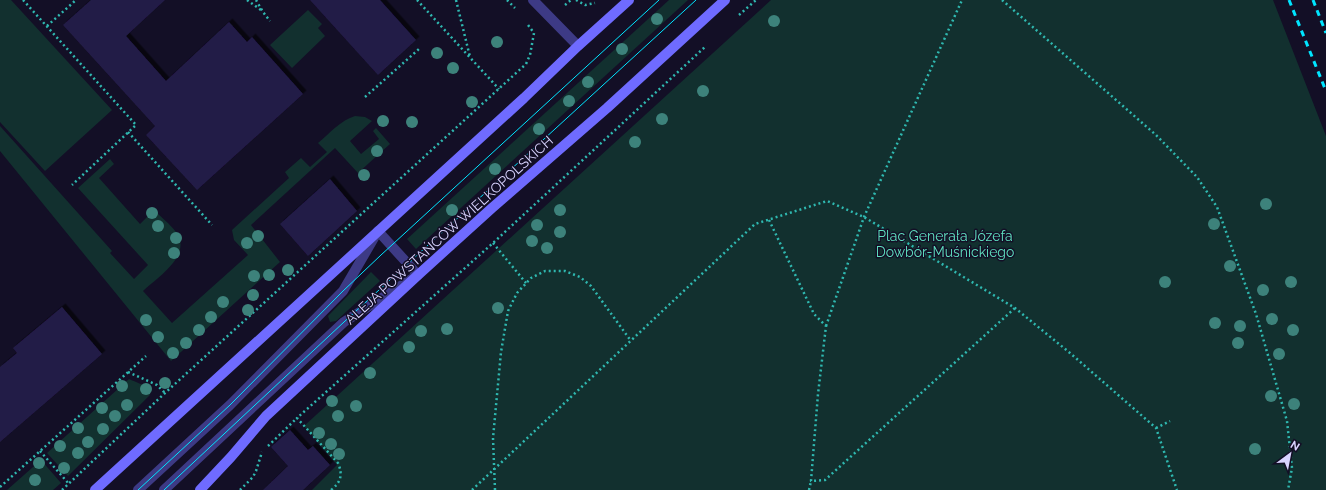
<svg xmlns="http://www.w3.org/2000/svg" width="1326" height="490" viewBox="0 0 1326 490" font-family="Raleway,sans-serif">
  <defs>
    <filter id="shadow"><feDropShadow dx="3.5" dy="-3.5" stdDeviation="0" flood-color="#0009"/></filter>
  </defs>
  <rect width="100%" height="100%" fill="#130f26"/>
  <!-- green -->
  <g fill="#12302f">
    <polygon points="0,0 11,0 112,110 45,171 0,122"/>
    <polygon points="669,0 688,0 416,249 407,239"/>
    <polygon points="771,0 1273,0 1326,136 1326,490 312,490 337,465 304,426"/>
    <polygon points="308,10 322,24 318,28 325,36 292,68 270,45"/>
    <path d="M355,116L365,117L372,121L350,141L361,154L379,139L373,131L376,128L390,144L358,173L335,148L251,225L280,262L171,361L0,151V126L112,251L110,253L134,279L148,265L78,188L110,159L114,164L99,178L140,224L154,210C161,217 170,224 176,232C193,255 158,277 143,291L172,323L248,255L234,240L232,230L289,178L285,172L301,158L310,167L327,152L318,143C330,133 341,120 355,116Z"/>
    <polygon points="371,272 380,281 336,321 330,322 328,316"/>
    <path d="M129,379C137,383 149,385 150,395L68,476L47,453Z"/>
    <polygon points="41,460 61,483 53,490 7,490"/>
  </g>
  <!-- building -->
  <g fill="#241b47" filter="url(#shadow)">
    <polygon points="91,0 165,0 126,36 166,81 229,22 247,42 252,37 303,94 197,190 146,135 155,126 63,25"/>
    <polygon points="310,0 380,0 416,40 378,75"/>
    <polygon points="330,179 357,211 308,256 280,224"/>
    <polygon points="62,307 102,354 0,442 0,367 17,353 13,348"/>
    <polygon points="290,430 308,450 313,446 330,465 303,490 263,490 288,466 271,447"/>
  </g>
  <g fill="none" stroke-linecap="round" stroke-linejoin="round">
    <!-- path -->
    <g stroke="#2fb8b0" stroke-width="2.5" stroke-dasharray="2 3" stroke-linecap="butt">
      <polyline points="23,0 136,125 72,185"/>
      <polyline points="247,0 261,10"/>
      <polyline points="256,0 263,12 270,21"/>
      <polyline points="417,0 499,89"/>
      <polyline points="456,0 470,57"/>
      <polyline points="507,0 515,8"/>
      <polyline points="576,0 585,5 595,3"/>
      <polyline points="1002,0 1156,135 1197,177 1217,207 1256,314 1287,421 1292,468 1288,490"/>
      <polyline points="565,5 571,0"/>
      <polyline points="739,15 756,0"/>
      <polyline points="47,26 76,0"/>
      <polyline points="365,97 419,49"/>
      <polyline points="128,132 212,225"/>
      <polyline points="769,220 814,314 826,326 818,394 811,481 825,480 1015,308"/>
      <polyline points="493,243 526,283"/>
      <polyline points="826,326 864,217 962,0"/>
      <polyline points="128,372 157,385 165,393"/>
      <polyline points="1156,428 1170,421"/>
      <polyline points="268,446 297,418"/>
      <polyline points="40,451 69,484"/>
      <polyline points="0,487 146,356"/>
      <polyline points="62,490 165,393 526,64 530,55 534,33 528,25"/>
      <polyline points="240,490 253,477 256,471 262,452"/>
      <path d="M331,490C341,482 343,475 338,463L297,418L493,243L706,46"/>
      <polyline points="472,490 755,224 827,201 864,217 1015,308 1070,353 1156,428 1177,490"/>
      <polyline points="495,490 493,438 501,352 508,311 517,293 531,278 545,271 565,271 580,277 591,286 631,341"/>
      <polyline points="809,490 811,481"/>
    </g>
    <!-- lane -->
    <polyline stroke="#3d3a85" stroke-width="10" points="138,490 230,405 343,291 378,231 418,275 344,322 164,490"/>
    <!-- street -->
    <polyline stroke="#3d3a85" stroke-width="10" points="533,0 578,46"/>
    <!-- secondary -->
    <g stroke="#6f6bff" stroke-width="10">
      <polyline points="95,490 524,98 578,46 629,0"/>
      <polyline points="200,490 231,457 266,416 418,275 492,208 607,108 725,0"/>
    </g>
    <!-- tram -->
    <g stroke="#00e5ff" stroke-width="1">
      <polyline points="138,490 230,405 343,291 381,255 659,0"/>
      <polyline points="164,490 344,322 696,0"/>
    </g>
    <!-- rail -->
    <g stroke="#00e5ff" stroke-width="3" stroke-dasharray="6 5" stroke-linecap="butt">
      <polyline points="1289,0 1326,91"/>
      <polyline points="1313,0 1326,33"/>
    </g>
  </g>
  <!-- trees -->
  <g fill="#3d827b">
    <circle cx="657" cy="19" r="6"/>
    <circle cx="774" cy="21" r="6"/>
    <circle cx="497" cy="42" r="6"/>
    <circle cx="622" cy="49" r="6"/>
    <circle cx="437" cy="53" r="6"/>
    <circle cx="453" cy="68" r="6"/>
    <circle cx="588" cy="82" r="6"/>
    <circle cx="703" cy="91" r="6"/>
    <circle cx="569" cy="101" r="6"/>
    <circle cx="472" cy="102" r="6"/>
    <circle cx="662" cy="119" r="6"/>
    <circle cx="383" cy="121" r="6"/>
    <circle cx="412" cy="122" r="6"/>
    <circle cx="539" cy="129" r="6"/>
    <circle cx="635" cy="142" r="6"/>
    <circle cx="377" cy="151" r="6"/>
    <circle cx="495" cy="169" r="6"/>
    <circle cx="364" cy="175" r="6"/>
    <circle cx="1266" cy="204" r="6"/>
    <circle cx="452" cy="210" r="6"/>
    <circle cx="560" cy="210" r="6"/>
    <circle cx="152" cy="213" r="6"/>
    <circle cx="1214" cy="224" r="6"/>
    <circle cx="537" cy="225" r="6"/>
    <circle cx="158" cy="226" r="6"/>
    <circle cx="560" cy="232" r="6"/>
    <circle cx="258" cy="236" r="6"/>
    <circle cx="176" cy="238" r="6"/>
    <circle cx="532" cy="241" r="6"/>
    <circle cx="247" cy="243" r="6"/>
    <circle cx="547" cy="248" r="6"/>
    <circle cx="174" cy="253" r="6"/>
    <circle cx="1230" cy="266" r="6"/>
    <circle cx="288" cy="270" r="6"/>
    <circle cx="269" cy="275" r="6"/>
    <circle cx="254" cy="276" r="6"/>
    <circle cx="1165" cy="282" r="6"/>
    <circle cx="1291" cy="282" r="6"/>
    <circle cx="1263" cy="290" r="6"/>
    <circle cx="253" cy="295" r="6"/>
    <circle cx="223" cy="302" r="6"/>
    <circle cx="498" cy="308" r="6"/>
    <circle cx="248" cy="310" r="6"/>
    <circle cx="211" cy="317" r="6"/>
    <circle cx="1272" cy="319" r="6"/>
    <circle cx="146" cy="320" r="6"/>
    <circle cx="1215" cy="323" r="6"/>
    <circle cx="1240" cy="326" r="6"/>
    <circle cx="447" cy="329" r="6"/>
    <circle cx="199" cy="330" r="6"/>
    <circle cx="1293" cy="330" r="6"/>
    <circle cx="421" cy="331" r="6"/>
    <circle cx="158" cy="337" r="6"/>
    <circle cx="186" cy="343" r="6"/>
    <circle cx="1238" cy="343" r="6"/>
    <circle cx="409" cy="347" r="6"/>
    <circle cx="173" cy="353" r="6"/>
    <circle cx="1279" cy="354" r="6"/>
    <circle cx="370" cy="373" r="6"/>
    <circle cx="165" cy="383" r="6"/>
    <circle cx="122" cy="386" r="6"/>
    <circle cx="146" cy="389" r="6"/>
    <circle cx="1271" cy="396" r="6"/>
    <circle cx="332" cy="401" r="6"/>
    <circle cx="1294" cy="404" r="6"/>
    <circle cx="127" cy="405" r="6"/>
    <circle cx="356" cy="406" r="6"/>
    <circle cx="102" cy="408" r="6"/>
    <circle cx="115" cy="416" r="6"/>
    <circle cx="338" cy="416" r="6"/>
    <circle cx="78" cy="428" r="6"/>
    <circle cx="103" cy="429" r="6"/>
    <circle cx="319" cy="433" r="6"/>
    <circle cx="88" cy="442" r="6"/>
    <circle cx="331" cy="444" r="6"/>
    <circle cx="60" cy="446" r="6"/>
    <circle cx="1255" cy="449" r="6"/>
    <circle cx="78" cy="453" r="6"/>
    <circle cx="339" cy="454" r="6"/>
    <circle cx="39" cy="463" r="6"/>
    <circle cx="64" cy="468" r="6"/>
    <circle cx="35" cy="480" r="6"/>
  </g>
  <g text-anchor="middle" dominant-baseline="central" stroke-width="3" stroke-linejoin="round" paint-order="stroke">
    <!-- street labels -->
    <g font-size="14" fill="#d9d4ff" stroke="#130f26">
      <text transform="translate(449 230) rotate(-42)">ALEJA POWSTAŃCÓW WIELKOPOLSKICH</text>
    </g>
    <!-- park labels -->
    <g font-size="14" fill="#5fe0c0" stroke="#130f26">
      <text x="945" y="236">Plac Generała Józefa<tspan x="945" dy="16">Dowbór-Muśnickiego</tspan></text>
    </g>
  </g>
  <!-- north arrow -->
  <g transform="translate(1290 454) rotate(32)" stroke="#130f26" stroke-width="3" paint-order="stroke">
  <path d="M0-3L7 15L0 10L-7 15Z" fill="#d9d4ff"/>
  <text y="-6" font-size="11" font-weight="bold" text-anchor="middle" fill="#d9d4ff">N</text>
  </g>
</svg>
